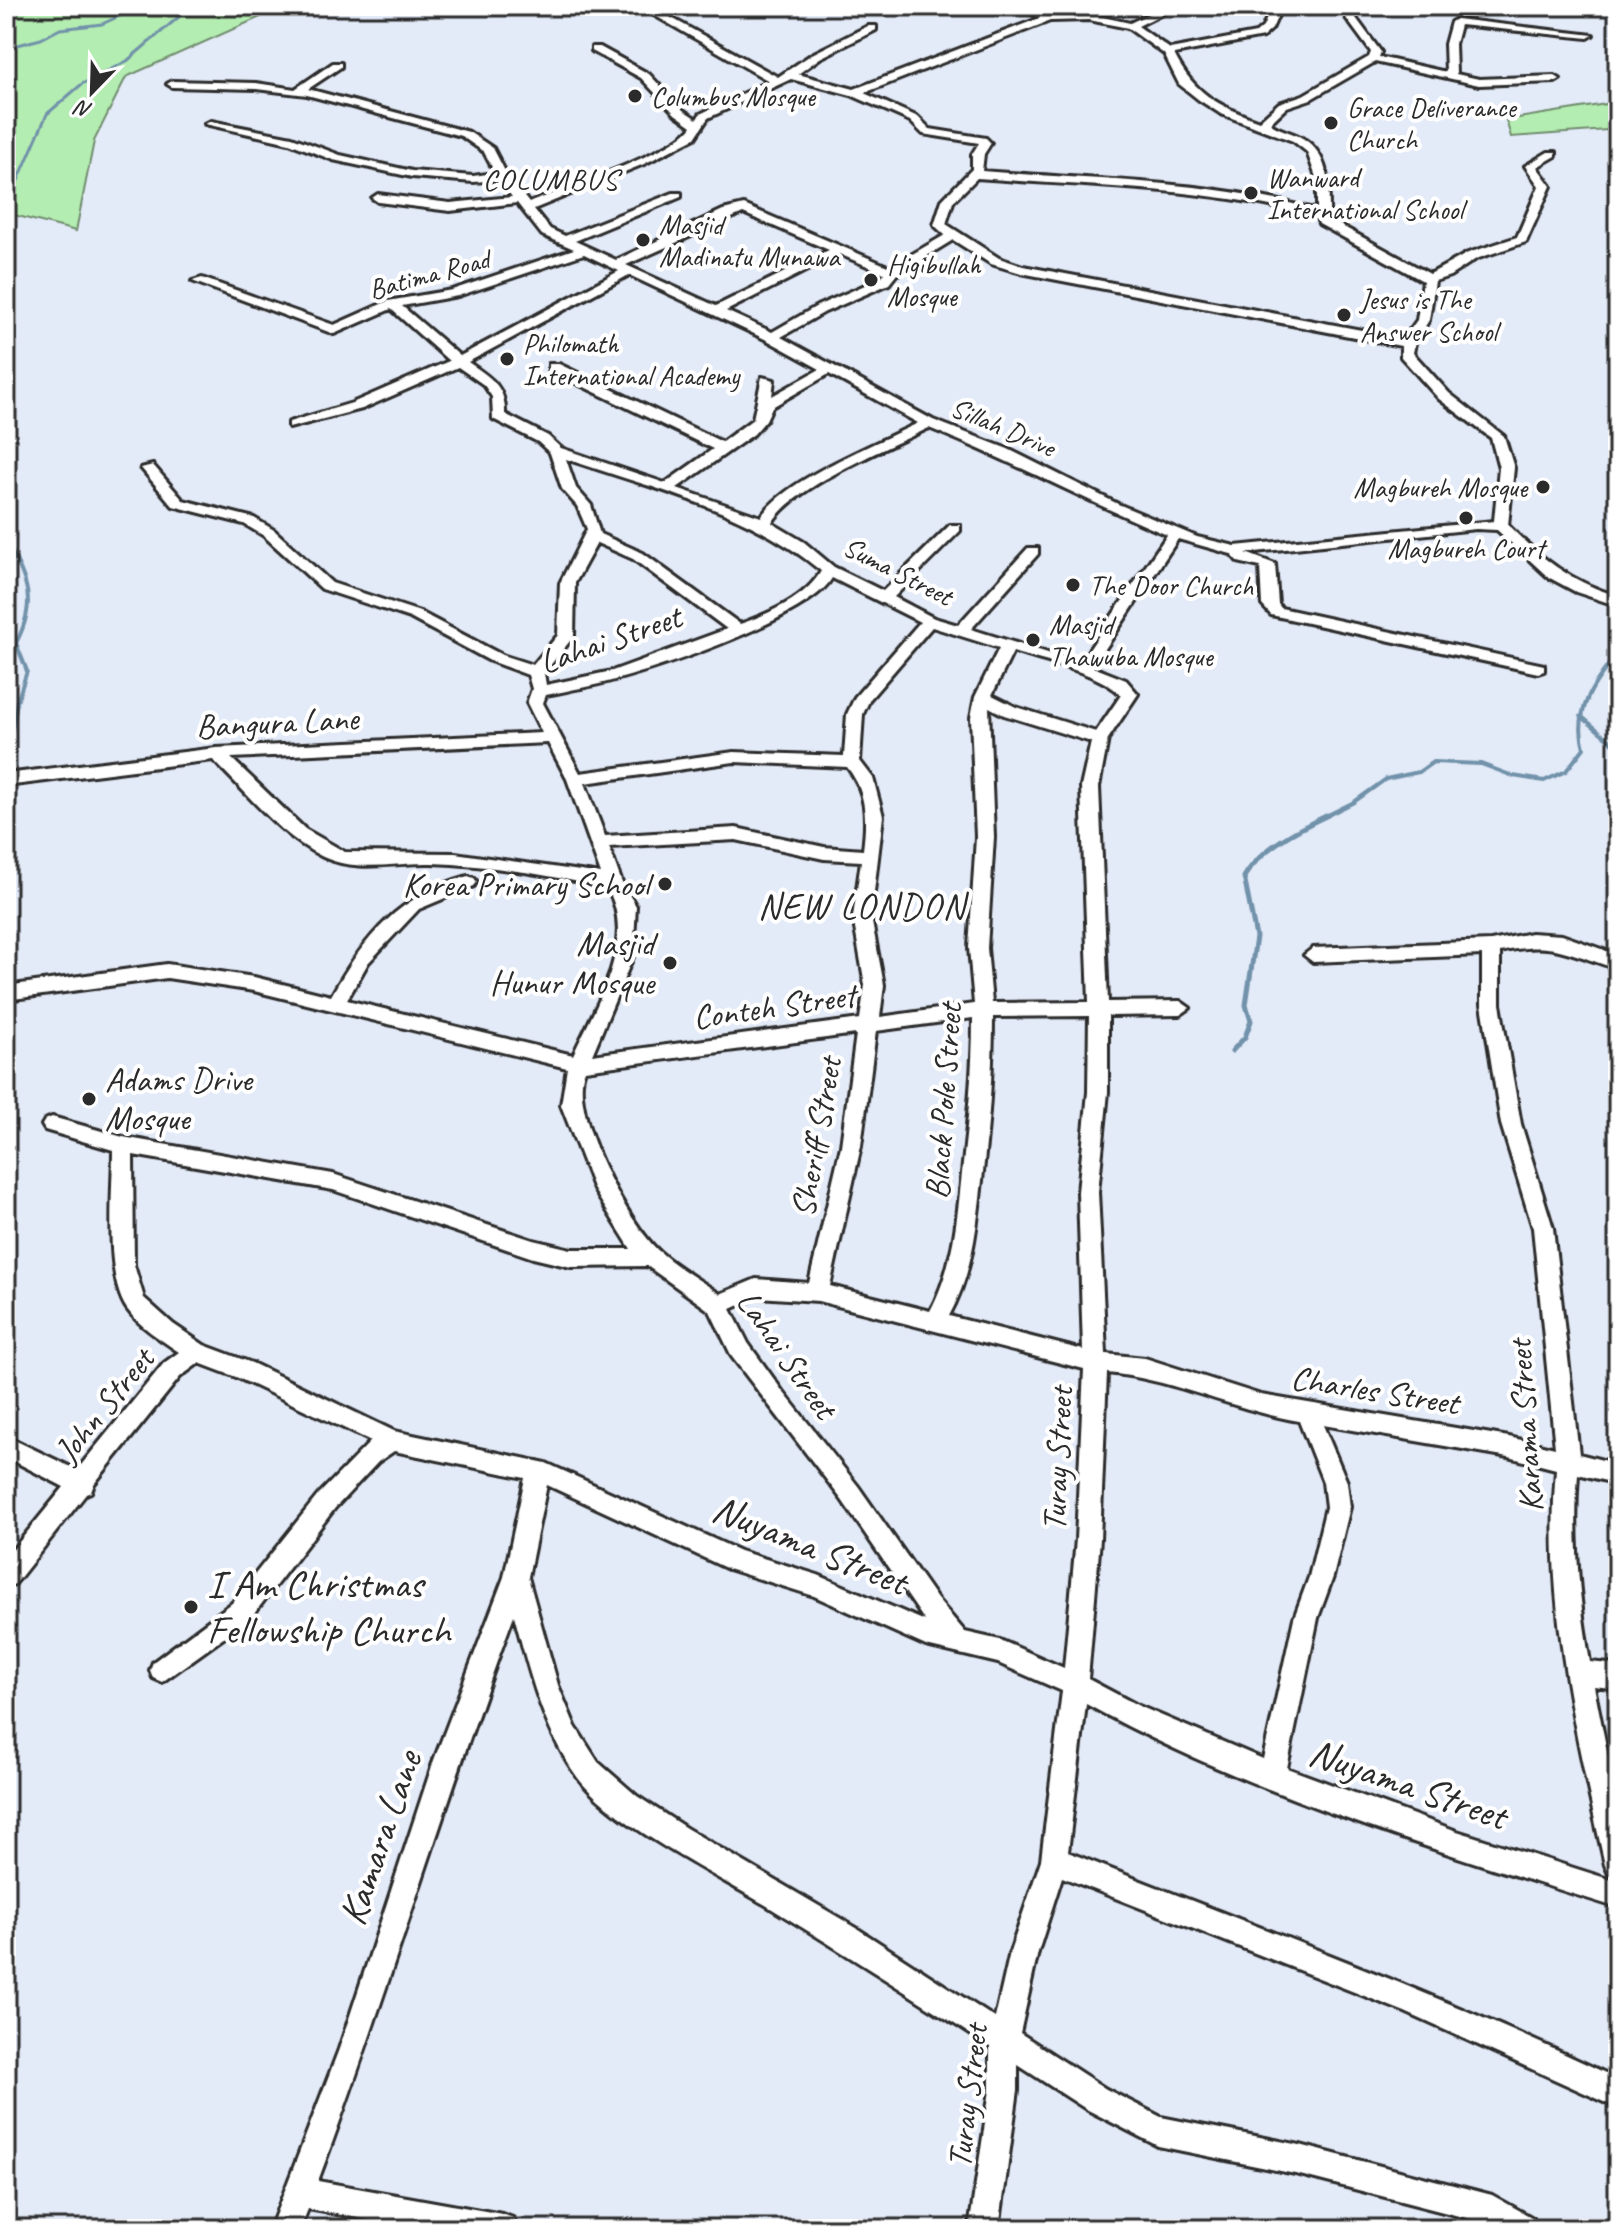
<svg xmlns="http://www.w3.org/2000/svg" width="1624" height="2235" viewBox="0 0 1624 2235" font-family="Caveat,sans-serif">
  <rect width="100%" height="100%" fill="#e3eaf8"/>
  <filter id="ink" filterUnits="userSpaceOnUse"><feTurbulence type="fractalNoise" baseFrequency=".0125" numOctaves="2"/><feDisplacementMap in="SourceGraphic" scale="16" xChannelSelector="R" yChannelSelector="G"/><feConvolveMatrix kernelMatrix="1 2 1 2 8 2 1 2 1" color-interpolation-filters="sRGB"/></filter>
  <g filter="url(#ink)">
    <!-- green -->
    <g fill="#b4edb1" stroke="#708c6e" stroke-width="2">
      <polygon points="6,6 304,6 267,14 126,77 94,141 76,231 6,213"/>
      <polygon points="1618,82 1618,135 1607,130 1511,137 1506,120 1612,103"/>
    </g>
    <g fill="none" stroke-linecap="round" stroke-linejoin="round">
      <!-- stream-far2 -->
      <g stroke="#7192aa" stroke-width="3">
        <polyline points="6,48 41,39 60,29 102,24 133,10 207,6"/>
        <polyline points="6,208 47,114 82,84 127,61 181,15 196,9"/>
      </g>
      <!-- stream-far1 -->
      <g stroke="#7192aa" stroke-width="4">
        <path d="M6,540C27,581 38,601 16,643L27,671L17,702L6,765"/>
        <polyline points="1581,716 1618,747"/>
        <path d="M1324,817L1354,802L1386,779L1419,772L1433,762L1481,764L1513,776L1544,781L1566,771L1584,748C1573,710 1595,681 1618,653"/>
      </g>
      <!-- stream -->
      <path stroke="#7192aa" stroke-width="5" d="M1232,1051L1245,1037L1251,1021L1246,1005L1256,937L1244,877C1261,848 1298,829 1328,815"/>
      <defs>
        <path id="minor" d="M638,6H650L778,77L812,54L868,26H876V30L820,58L798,74L854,89L1040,18L1018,6H1031L1051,15L1089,14L1130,23L1165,6H1178L1138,26L1170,49L1256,33L1263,27L1272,6H1282L1272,29L1263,37L1174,54C1194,94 1219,106 1259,121L1279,103L1303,95L1369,57L1371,52L1346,18L1357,6H1367L1356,18L1381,52L1379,57L1446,72L1445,44L1451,22L1456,19L1593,35L1588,38L1460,25L1455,44L1456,74L1479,79L1555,76L1560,79L1555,82L1479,85L1375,62L1311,99L1287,107L1270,123C1278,130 1293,132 1304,139C1331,156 1329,191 1329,219L1430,274L1468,253L1517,237L1539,186L1525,166L1548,152H1556V156L1537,167L1551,186L1526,242L1476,259L1450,276L1435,281L1429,320L1415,343L1413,353L1449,393L1504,436L1514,468L1508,525C1541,559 1573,583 1618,596V606L1576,592L1548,577L1497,530L1476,529L1246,553L1275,564L1278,604L1281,608L1544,665V671L1538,673L1271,615L1262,605L1260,567L1238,562L1231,554L1178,539L1093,667L1126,680L1138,694L1108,739L1099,787L1108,1002L1180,1001L1190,1008L1180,1015L1108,1016V1092L1098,1192L1106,1354L1145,1358L1261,1395L1509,1437L1555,1448L1533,1228L1501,1124L1482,1004V955L1313,962L1304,955L1313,948L1491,941L1531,933L1562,935L1618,955V969C1568,954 1555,940 1500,952V1004L1521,1124L1553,1228L1579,1454L1618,1464V1484L1578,1474C1573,1537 1579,1600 1590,1662L1618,1665V1689L1594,1686L1618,1807V1878L1609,1874L1605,1865C1576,1735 1544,1603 1556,1469L1509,1457L1323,1425L1347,1482L1350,1507L1333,1577L1318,1618L1287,1768L1457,1831L1618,1882V1908C1441,1852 1249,1794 1086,1704L1068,1852C1253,1926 1439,1993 1618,2079V2108L1405,2012L1062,1877L1038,1952L1020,2033L1106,2089L1161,2117L1300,2145L1492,2195L1533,2218L1537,2229H1495L1486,2223L1300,2175L1158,2146L1086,2109L1018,2065V2090L999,2229H969L990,2090V2047C915,1998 840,1950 764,1904C713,1874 612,1823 578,1778C543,1730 529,1671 514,1615C444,1802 388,1994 318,2181L502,2214L513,2218L517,2229H420L308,2209L300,2229H270L339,2049L434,1760L504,1577L525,1478L394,1451L378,1462L335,1508L250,1619L162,1682L153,1678L150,1670L153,1662L232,1603L319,1494L371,1441L236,1377L199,1363L180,1377L94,1484L91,1492L86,1494L15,1584L6,1587V1558L64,1487L6,1457V1436L77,1470L164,1363L179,1352C161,1340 139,1326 127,1309C104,1276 113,1190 113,1150L45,1130L42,1125L45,1120L52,1117L123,1137L333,1174L533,1240L571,1249H631L594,1190L561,1105L567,1068L254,991L167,978L6,1000V986L167,964L254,977L331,996C365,936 399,895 468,876L474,878L477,882L474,886L419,909L368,963L347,1000L573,1055C595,1007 638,940 607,888C550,875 490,865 431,863C394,862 358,873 323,857C278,835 248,793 213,760L6,786V774L216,748L542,733L527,703L532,689L528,675L490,661L410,618L322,589L264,536L244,524L173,506L141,468L153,465L183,500L254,518L274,530L332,583L420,612L502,655L533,665L558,635L560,583L587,529L577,506L562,489L550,453L538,442L493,419L492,397L484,385L458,367L362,409L289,428V422L352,403L449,361L391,309L334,334L192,281L202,278L334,325L388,301L452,290L574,249L542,235L517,203L450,211L378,202L372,198L378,194L450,203L512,197L499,180L473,182L412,177L333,160L289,143L205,124L211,121L292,137L340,155L412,171L473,176L495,173L484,152L461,136L307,95L256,89L172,87L167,84L172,81L256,83L295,89L333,63H341V67L308,89L469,132L493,148L507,175L529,203C563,189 675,152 692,126L675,114L641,78L592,51V47H600L649,74L683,110L697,119L700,114L769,81ZM1089,20L1128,28L1164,54L1179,84L1199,100L1221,114L1293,141L1307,152L1317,180V210C1210,180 1092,180 982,171L984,154L991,143L986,138L930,129L918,117L864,93L1050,21ZM791,79L851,95L910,121L923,134L979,143L972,154V169L942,200L934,225L945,235L890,267L744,205L723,210L616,260L575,241L681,197V193H673L565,236L550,229L534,209L644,164L695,138L708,118ZM977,178C1089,187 1208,187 1317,217L1319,224L1423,281L1417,320L1404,338L1023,266L999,258L946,224L953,202ZM743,213L829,250L716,306L626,265ZM953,240L991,264L1021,273L1401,346V357L1439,399L1491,438L1499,468L1494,521L1235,546L1197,537L1118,504L1008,449L933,420L781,337L825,312L889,284L896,275ZM584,254L619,271L460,356L402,306L458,296ZM839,254L884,273L881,278L817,306L772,332L726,311ZM629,275L767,340L820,369L772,396L774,380L762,377L753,419L722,442L559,364H549V370L713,449L665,483L561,448L548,436L505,414C506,386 490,377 468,362ZM829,374L918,423C878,443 783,480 761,517L677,488L754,434L766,420L772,407ZM929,428C1010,460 1086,501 1167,535L1080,663L971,629L1038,554V548H1028L958,625L934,618L894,597L960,531V525H950L883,591L834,567L804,542L772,523C794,486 888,448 929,428ZM566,459C654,489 748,510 821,571C806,598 768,614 740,624L643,553L600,534L591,505L576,488ZM597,543L633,559L727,629L612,671L546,685L544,673L574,636L575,583ZM832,578L920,622L855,697L847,714L844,756L734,752L580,773L543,703L546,695C570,690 595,686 618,679C664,667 811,616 832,578ZM932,627L999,648L975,697L971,717L976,837L969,948L974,1004L880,1017L884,985L871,917L883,816L873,778L860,761L863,714L870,699ZM1013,652C1044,662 1099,672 1121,695L1096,732L1016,707L992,695ZM989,707L1004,715L1091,742L1081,787L1089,1002L992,1003L987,948L994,837ZM548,743L567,779L601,874L455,853L345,852L305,829L231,758ZM734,762L847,767C867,792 867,819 863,850L824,847L736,828L605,836L585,783ZM736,840L824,859L861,861L853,917L865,985L860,1019L592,1055L633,957L636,906L622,883L609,847ZM1089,1016L1088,1092L1078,1192L1083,1350L949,1316C974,1271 977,1222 983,1172C989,1120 993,1069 993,1017ZM973,1018C973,1071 968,1121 962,1173C957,1221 953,1268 930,1311L830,1286L861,1146L876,1031ZM856,1034L841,1146L809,1283L756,1279L720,1294C700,1280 678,1268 660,1252C628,1224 567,1110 585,1070ZM133,1155L333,1190L533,1258L571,1267L647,1266L710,1311L732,1357L842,1500L925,1621L818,1575L740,1551L546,1463L394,1431L252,1363L204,1345L173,1324L144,1298L134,1265ZM758,1297L818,1301L1084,1369L1076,1539L1064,1668L1000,1640L965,1632L937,1599L858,1486L781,1389L748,1343L731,1309ZM1107,1373C1173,1379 1233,1410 1299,1421L1323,1482L1326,1507L1309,1577L1294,1618L1263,1759L1139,1706L1088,1679L1100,1539ZM547,1485L728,1569L814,1596L926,1646L998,1663L1062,1691L1041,1860L1010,1952L995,2018L855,1927L686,1828L637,1796L598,1762L575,1726L558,1685L528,1577Z"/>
      </defs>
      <!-- minor casing -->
      <use href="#minor" stroke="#2b2b2b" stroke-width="6"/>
      <!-- minor -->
      <use href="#minor" fill="#fff" fill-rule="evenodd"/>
    </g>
  </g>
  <!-- markers -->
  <g fill="#2b2b2b" stroke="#fff" stroke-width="3">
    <circle cx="635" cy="96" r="8"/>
    <circle cx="1331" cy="123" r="8"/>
    <circle cx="1251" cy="193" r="8"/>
    <circle cx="643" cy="240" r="8"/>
    <circle cx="871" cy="280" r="8"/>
    <circle cx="1344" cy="315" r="8"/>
    <circle cx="507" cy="359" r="8"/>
    <circle cx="1543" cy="487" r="8"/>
    <circle cx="1466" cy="518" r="8"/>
    <circle cx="1073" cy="585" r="8"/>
    <circle cx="1033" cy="640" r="8"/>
    <circle cx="665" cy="884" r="8"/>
    <circle cx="670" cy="963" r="8"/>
    <circle cx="89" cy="1099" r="8"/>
    <circle cx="191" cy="1607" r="8"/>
  </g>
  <g text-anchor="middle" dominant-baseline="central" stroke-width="8" stroke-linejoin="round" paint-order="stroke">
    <!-- far-poi labels -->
    <g font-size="28" fill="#2b2b2b" stroke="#fff" text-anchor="start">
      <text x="651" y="96">Columbus Mosque</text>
      <text x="1347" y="107">Grace Deliverance<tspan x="1347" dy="32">Church</tspan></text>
      <text x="1267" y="177">Wanward<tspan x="1267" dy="32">International School</tspan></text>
      <text x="659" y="224">Masjid<tspan x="659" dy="32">Madinatu Munawa</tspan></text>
      <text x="887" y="264">Higibullah<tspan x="887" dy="32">Mosque</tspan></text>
      <text x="1360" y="299">Jesus is The<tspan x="1360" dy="32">Answer School</tspan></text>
      <text x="523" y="343">Philomath<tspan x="523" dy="32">International Academy</tspan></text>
      <text x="1527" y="487" text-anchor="end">Magbureh Mosque</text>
      <text x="1466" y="548" text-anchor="middle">Magbureh Court</text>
      <text x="1089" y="585">The Door Church</text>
      <text x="1049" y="624">Masjid<tspan x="1049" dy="32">Thawuba Mosque</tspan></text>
    </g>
    <!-- far-street labels -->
    <g font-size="28" fill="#2b2b2b" stroke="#fff">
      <text transform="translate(429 274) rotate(-15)">Batima Road</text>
      <text transform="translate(1003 427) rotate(23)">Sillah Drive</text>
      <text transform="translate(898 571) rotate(27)">Suma Street</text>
    </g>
    <!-- far-neighbourhood labels -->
    <g font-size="30" letter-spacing="2" fill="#2b2b2b" stroke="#fff">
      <text x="551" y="179">COLUMBUS</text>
    </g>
    <!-- street labels -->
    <g font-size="34" fill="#2b2b2b" stroke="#fff">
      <text transform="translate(610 639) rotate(-19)">Lahai Street</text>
      <text transform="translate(277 722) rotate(-3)">Bangura Lane</text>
      <text transform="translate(774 1006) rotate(-8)">Conteh Street</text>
      <text transform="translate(943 1101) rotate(-86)">Black Pole Street</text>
      <text transform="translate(816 1137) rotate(-80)">Sheriff Street</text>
      <text transform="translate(787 1354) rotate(55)">Lahai Street</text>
      <text transform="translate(1375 1390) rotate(9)">Charles Street</text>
      <text transform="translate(104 1405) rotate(-51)">John Street</text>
      <text transform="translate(1525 1426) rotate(-94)">Karama Street</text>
      <text transform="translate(1057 1459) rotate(-87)">Turay Street</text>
      <text transform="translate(967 2096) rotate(-83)">Turay Street</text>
    </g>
    <!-- poi labels -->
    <g font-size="34" fill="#2b2b2b" stroke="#fff" text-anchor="end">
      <text x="649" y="884">Korea Primary School</text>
      <text x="654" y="943">Masjid<tspan x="654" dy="39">Hunur Mosque</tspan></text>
      <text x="105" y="1079" text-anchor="start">Adams Drive<tspan x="105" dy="39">Mosque</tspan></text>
    </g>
    <!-- neighbourhood labels -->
    <g font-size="36" letter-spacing="2" fill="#2b2b2b" stroke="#fff">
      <text x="862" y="906">NEW LONDON</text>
    </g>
    <!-- near-street labels -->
    <g font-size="40" fill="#2b2b2b" stroke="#fff">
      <text transform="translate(810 1545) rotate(22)">Nuyama Street</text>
      <text transform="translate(1408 1784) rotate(19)">Nuyama Street</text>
      <text transform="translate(380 1838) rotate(-71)">Kamara Lane</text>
    </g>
    <!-- near-poi labels -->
    <g font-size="40" fill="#2b2b2b" stroke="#fff" text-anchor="start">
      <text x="207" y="1584">I Am Christmas<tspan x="207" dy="46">Fellowship Church</tspan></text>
    </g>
  </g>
  <!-- margin -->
  <rect width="1624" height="2235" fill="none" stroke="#fff" stroke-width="32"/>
  <rect x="16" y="16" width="1592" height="2203" fill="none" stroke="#2b2b2b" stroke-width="3" filter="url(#ink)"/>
  <!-- north arrow -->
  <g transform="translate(92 92) rotate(203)" stroke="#ffffff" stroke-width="6" paint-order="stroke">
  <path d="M0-6L14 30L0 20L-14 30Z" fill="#2b2b2b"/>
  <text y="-12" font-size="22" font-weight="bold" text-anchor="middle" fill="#2b2b2b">N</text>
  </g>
</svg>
